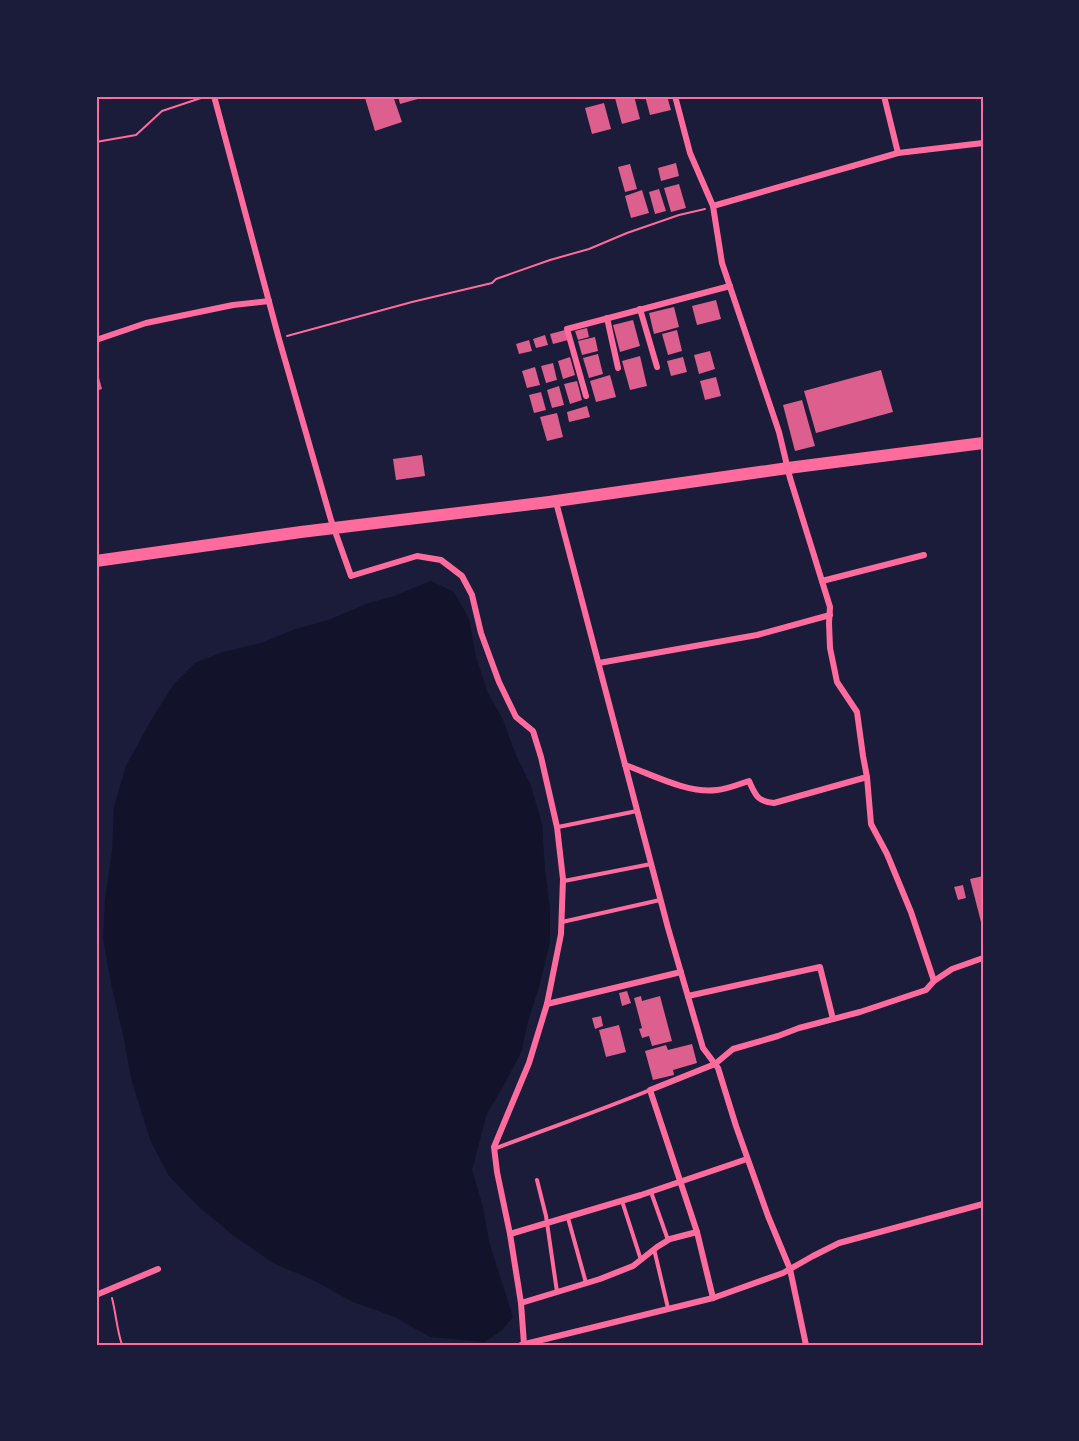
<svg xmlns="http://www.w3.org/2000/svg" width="1079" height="1441" viewBox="0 0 1079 1441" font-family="Mulish,sans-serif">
  <rect width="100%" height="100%" fill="#1b1b3a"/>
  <!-- water -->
  <polygon fill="#12122b" points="431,581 454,592 469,619 476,657 488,693 503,720 515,753 531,786 542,824 545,871 550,908 550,941 540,984 528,1021 522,1050 503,1087 487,1113 472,1170 483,1207 489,1242 513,1317 502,1330 485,1342 430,1337 395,1317 353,1302 313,1280 273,1263 234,1236 199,1207 169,1176 151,1142 132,1082 122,1030 112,988 103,939 105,898 112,852 114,807 126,766 150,722 174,684 195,663 223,652 261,643 293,630 331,619 366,604 394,596"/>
  <!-- building -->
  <g fill="#dd5f8e">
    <polygon points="371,96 393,96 402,122 375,131 365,98"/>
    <polygon points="398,96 425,96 425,97 400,104"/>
    <polygon points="623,96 634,96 640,119 622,124 615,98"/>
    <polygon points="645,96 667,96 671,110 650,115"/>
    <polygon points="604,103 611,129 592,134 585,108"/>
    <polygon points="676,163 679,176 661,181 658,168"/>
    <polygon points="630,164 637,189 625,192 618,167"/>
    <polygon points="679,184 686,208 671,212 664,188"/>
    <polygon points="659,189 666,211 655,214 649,192"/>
    <polygon points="642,190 649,213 631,218 625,196"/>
    <polygon points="716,300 721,319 697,325 692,306"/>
    <polygon points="674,307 679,327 654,334 649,313"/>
    <polygon points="633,320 640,346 620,352 613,325"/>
    <polygon points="587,328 589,337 578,340 575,331"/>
    <polygon points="565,330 568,340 553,344 550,334"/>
    <polygon points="677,330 682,351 668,355 662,334"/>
    <polygon points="545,335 548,345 536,348 533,339"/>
    <polygon points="595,337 598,351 582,355 578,341"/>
    <polygon points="529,340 532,351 519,354 516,344"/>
    <polygon points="710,351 715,369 699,374 694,355"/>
    <polygon points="598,354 603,374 589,378 583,358"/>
    <polygon points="640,356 647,386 630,390 622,361"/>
    <polygon points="570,357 575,375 563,379 558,361"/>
    <polygon points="683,357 687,372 671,376 667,361"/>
    <polygon points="553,363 557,380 546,383 541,366"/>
    <polygon points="535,367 540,385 527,388 522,371"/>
    <polygon points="97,370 102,389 96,391 96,371"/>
    <polygon points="881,370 893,412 816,433 804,391"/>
    <polygon points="610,375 616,397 596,402 590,381"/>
    <polygon points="716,377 721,396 705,400 700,381"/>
    <polygon points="577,381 582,400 570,404 564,384"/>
    <polygon points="559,386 564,405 552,408 547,390"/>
    <polygon points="541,392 546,410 534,413 529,395"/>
    <polygon points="802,400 815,446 795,451 783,405"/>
    <polygon points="587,406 590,417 569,422 567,412"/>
    <polygon points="557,413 563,437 547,441 540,417"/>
    <polygon points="422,455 425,476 396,480 393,459"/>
    <polygon points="983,876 983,926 982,926 970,879"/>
    <polygon points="963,885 966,898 958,900 954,887"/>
    <polygon points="627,991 631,1003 622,1006 619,993"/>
    <polygon points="641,996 642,1001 660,996 672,1041 652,1046 649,1036 642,1038 639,1029 642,1028 634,998"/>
    <polygon points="601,1016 603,1026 595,1029 592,1018"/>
    <polygon points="619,1025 626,1052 606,1057 599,1030"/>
    <polygon points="692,1044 697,1063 673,1070 674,1075 653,1080 645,1051 666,1045 668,1050"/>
  </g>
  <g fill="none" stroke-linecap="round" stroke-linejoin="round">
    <!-- path -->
    <g stroke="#ff6b9d" stroke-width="2">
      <polyline points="96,142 136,135 162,111 204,97"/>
      <polyline points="287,336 412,302 492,283 496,279 550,260 589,249 627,233 679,215 705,209"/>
      <path d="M112,1298C116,1314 117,1330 122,1345"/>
    </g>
    <!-- service -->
    <g stroke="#ff6b9d" stroke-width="4">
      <polyline points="558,827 637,811"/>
      <polyline points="564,881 651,864"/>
      <polyline points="562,922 660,900"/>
      <path d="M494,1149C546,1129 599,1111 650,1090"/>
      <polyline points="537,1180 546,1216 557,1292"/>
      <polyline points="651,1192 668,1240"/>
      <polyline points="622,1201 641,1260"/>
      <polyline points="568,1218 586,1283"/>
      <polyline points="654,1249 668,1308"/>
    </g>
    <!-- minor -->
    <g stroke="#ff6b9d" stroke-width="6">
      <polyline points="214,96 279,339 331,520 351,576 417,556 441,560 462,576 472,595 481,633 499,682 516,717 533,731 541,757 557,827 563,879 561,934 547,1004 529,1063 494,1147 497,1172 510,1234 521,1303 524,1344"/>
      <polyline points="675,96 690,153 713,206 722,263 779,432 790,478 830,607 829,623 830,648 837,682 857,712 863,756 867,777 871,824 887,854 911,912 934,981"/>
      <polyline points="884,96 898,153"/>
      <polyline points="713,206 898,153 983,143"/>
      <polyline points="640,309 657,367"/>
      <polyline points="607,318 618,368"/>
      <polyline points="96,340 146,323 233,305 269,301"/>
      <polyline points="586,396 567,329 730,286"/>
      <polyline points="556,502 668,928 703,1048 718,1068 736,1126 768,1216 790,1269 806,1345"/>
      <polyline points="822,581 924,555"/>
      <polyline points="599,663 757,635 830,615"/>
      <path d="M625,765C651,774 688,794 717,790C728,789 739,784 749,781C756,796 757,801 774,803L867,777"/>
      <polyline points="688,996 820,967 833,1019"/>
      <polyline points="547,1004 681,972"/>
      <polyline points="510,1234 641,1195 747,1159"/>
      <polyline points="96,1295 158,1269"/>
      <polyline points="713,1298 697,1232 650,1090 715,1064 733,1049 778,1036 799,1028 860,1012 926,990 934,981 952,969 983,958"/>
      <polyline points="521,1303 600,1279 633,1266 657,1247 670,1239 697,1232"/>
      <polyline points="521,1345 713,1298 783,1273 813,1256 839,1243 983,1204"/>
    </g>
    <!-- primary -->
    <polyline stroke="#ff6b9d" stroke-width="12" points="96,561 301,532 549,502 788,468 983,443"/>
  </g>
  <!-- border -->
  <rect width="1079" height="1441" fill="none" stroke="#1b1b3a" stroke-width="195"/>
  <rect x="98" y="98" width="884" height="1246" fill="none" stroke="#ff6b9d" stroke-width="2"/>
</svg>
